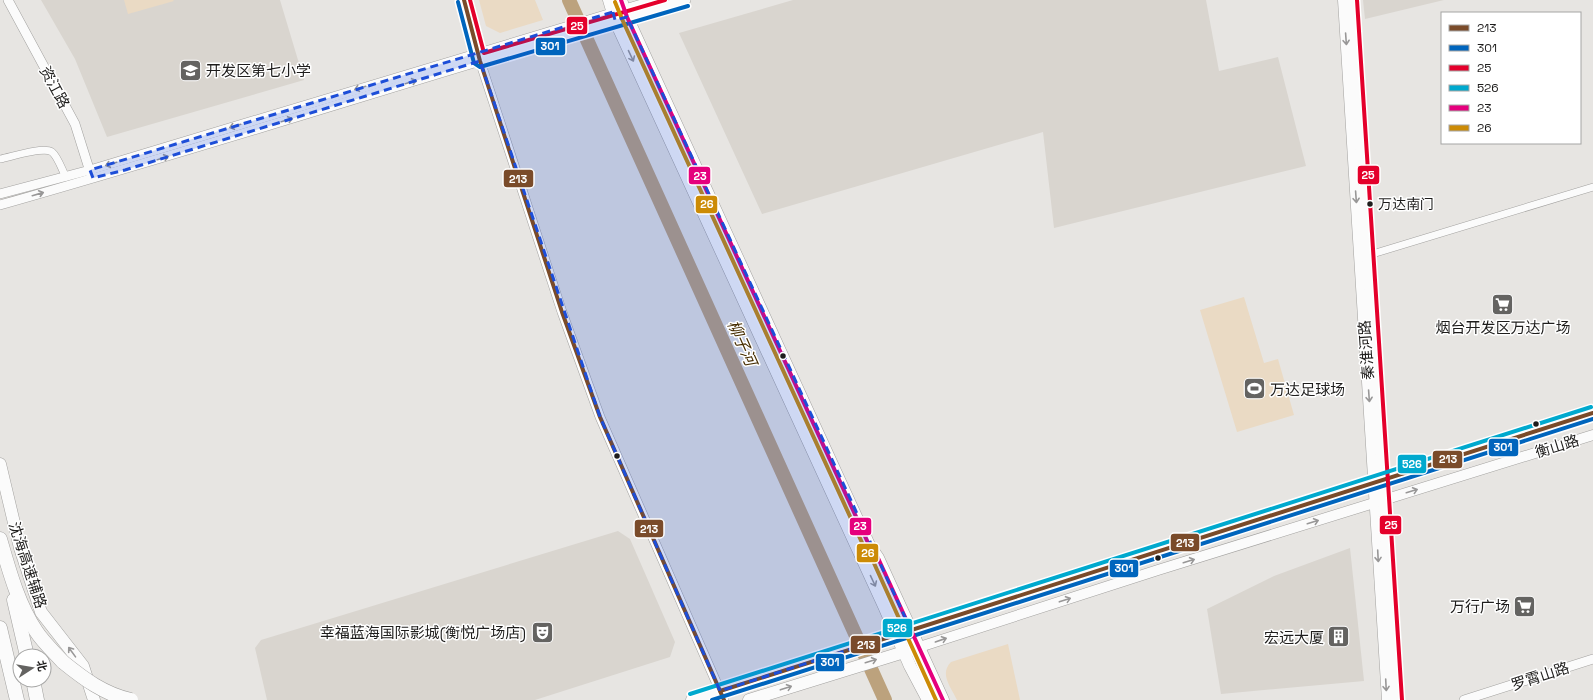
<svg xmlns="http://www.w3.org/2000/svg" width="1593" height="700" viewBox="0 0 1593 700" font-family="'Space Grotesk','Noto Sans SC',sans-serif">
  <rect width="100%" height="100%" fill="#e7e5e2"/>
  <!-- built -->
  <g fill="#d9d5cf">
    <polygon points="41,0 280,0 304,80 107,137 75,59"/>
    <polygon points="793,0 1206,0 1219,71 1278,57 1306,166 1054,228 1043,132 762,214 679,33"/>
    <polygon points="1363,0 1444,0 1365,19"/>
    <polygon points="618,531 630,539 675,642 670,657 535,700 267,700 255,648 261,640"/>
    <polygon points="1350,548 1364,681 1221,694 1207,609 1274,576"/>
  </g>
  <!-- green -->
  <g fill="#eadac4">
    <polygon points="124,0 173,0 174,1 128,14"/>
    <polygon points="479,0 535,0 543,20 500,33 486,26"/>
    <polygon points="1244,297 1264,363 1278,359 1294,415 1237,432 1200,310"/>
    <path d="M1008,644L1020,700H957C951,687 939,674 951,662Z"/>
  </g>
  <g fill="none" stroke-linecap="round" stroke-linejoin="round">
    <!-- river -->
    <polyline stroke="#bca27d" stroke-width="14" points="569,0 885,700"/>
    <defs>
      <g id="minor">
        <path d="M0,159C11,157 43,146 52,152C58,157 62,170 66,177"/>
        <polyline points="1369,255 1593,187"/>
      </g>
      <g id="tertiary">
        <polyline points="8,0 75,124 91,175"/>
        <polyline points="464,0 480,61 562,312 600,417 724,700"/>
        <polyline points="0,194 90,170 655,0"/>
        <path d="M0,205C230,140 456,66 686,0"/>
        <polyline points="1464,700 1593,659"/>
      </g>
      <g id="secondary">
        <polyline points="1343,0 1387,700"/>
        <polyline points="1351,0 1396,700"/>
        <polyline points="896,635 1593,413"/>
        <polyline points="904,652 1158,570 1593,435"/>
      </g>
      <g id="primary">
        <polyline points="609,0 615,20 884,606 910,666 928,700"/>
        <polyline points="621,0 627,17 869,545 878,558 943,700"/>
        <polyline points="692,700 896,635"/>
        <polyline points="749,700 904,652"/>
      </g>
      <polyline id="trunk" points="0,464 20,548 41,612 83,666 94,700"/>
      <g id="motorway">
        <path d="M0,539C9,570 18,604 36,631C43,642 54,652 63,662"/>
        <polyline points="14,600 27,656"/>
        <polyline points="0,628 17,700"/>
        <polyline points="33,680 37,700"/>
      </g>
    </defs>
    <!-- minor casing -->
    <use href="#minor" stroke="#a2a19f" stroke-width="8"/>
    <!-- tertiary casing -->
    <use href="#tertiary" stroke="#a2a19f" stroke-width="10"/>
    <!-- secondary casing -->
    <use href="#secondary" stroke="#a2a19f" stroke-width="11"/>
    <!-- primary casing -->
    <use href="#primary" stroke="#a2a19f" stroke-width="13"/>
    <!-- trunk casing -->
    <use href="#trunk" stroke="#a2a19f" stroke-width="13"/>
    <!-- motorway casing -->
    <use href="#motorway" stroke="#a2a19f" stroke-width="15"/>
    <!-- minor -->
    <use href="#minor" stroke="#fbfbfb" stroke-width="7"/>
    <!-- tertiary -->
    <use href="#tertiary" stroke="#fbfbfb" stroke-width="9"/>
    <!-- secondary -->
    <use href="#secondary" stroke="#fbfbfb" stroke-width="10"/>
    <!-- primary -->
    <use href="#primary" stroke="#fbfbfb" stroke-width="12"/>
    <!-- trunk -->
    <use href="#trunk" stroke="#fbfbfb" stroke-width="12"/>
    <!-- motorway -->
    <use href="#motorway" stroke="#fbfbfb" stroke-width="14"/>
    <defs>
      <path id="motorway-bridge" d="M63,662C84,679 104,694 131,700"/>
    </defs>
    <!-- motorway-bridge casing -->
    <use href="#motorway-bridge" stroke="#a2a19f" stroke-width="15" stroke-linecap="butt"/>
    <!-- motorway-bridge -->
    <use href="#motorway-bridge" stroke="#fbfbfb" stroke-width="14"/>
    <defs>
      <g id="bus-1">
        <polyline points="464,0 480,61 562,312 600,417 724,700"/>
        <polyline points="720,691 1593,413"/>
      </g>
      <g id="bus-2">
        <polyline points="458,2 474,63 480,67 688,6"/>
        <polyline points="712,700 1593,419"/>
      </g>
      <g id="bus-3">
        <polyline points="470,0 484,53 665,0"/>
        <polyline points="1357,0 1402,700"/>
      </g>
      <polyline id="bus-4" points="690,694 1591,407"/>
      <polyline id="bus-5" points="621,0 627,17 869,545 878,558 943,700"/>
      <polyline id="bus-6" points="615,2 622,19 864,547 873,561 936,700"/>
    </defs>
    <!-- bus-1 casing -->
    <use href="#bus-1" stroke="#fff" stroke-width="7"/>
    <!-- bus-2 casing -->
    <use href="#bus-2" stroke="#fff" stroke-width="7"/>
    <!-- bus-3 casing -->
    <use href="#bus-3" stroke="#fff" stroke-width="7"/>
    <!-- bus-4 casing -->
    <use href="#bus-4" stroke="#fff" stroke-width="7"/>
    <!-- bus-5 casing -->
    <use href="#bus-5" stroke="#fff" stroke-width="7"/>
    <!-- bus-6 casing -->
    <use href="#bus-6" stroke="#fff" stroke-width="7"/>
    <!-- bus-1 -->
    <use href="#bus-1" stroke="#7a4b2a" stroke-width="4"/>
    <!-- bus-2 -->
    <use href="#bus-2" stroke="#0065bd" stroke-width="4"/>
    <!-- bus-3 -->
    <use href="#bus-3" stroke="#e4002b" stroke-width="4"/>
    <!-- bus-4 -->
    <use href="#bus-4" stroke="#00a9ce" stroke-width="4"/>
    <!-- bus-5 -->
    <use href="#bus-5" stroke="#e5007d" stroke-width="4"/>
    <!-- bus-6 -->
    <use href="#bus-6" stroke="#cc8b06" stroke-width="4"/>
  </g>
  <!-- one-way arrows -->
  <defs><path id="oneway-shaft" d="M-6 0H5M1.5-3L5.5 0L1.5 3" fill="none" stroke-width="1.6" stroke-linecap="round" stroke-linejoin="round"/></defs>
  <g stroke="#989797">
    <use href="#oneway-shaft" transform="translate(1346 39) rotate(86)"/>
    <use href="#oneway-shaft" transform="translate(631 56) rotate(65)"/>
    <use href="#oneway-shaft" transform="translate(411 82) rotate(-17)"/>
    <use href="#oneway-shaft" transform="translate(360 88) rotate(163)"/>
    <use href="#oneway-shaft" transform="translate(287 120) rotate(-17)"/>
    <use href="#oneway-shaft" transform="translate(235 126) rotate(163)"/>
    <use href="#oneway-shaft" transform="translate(163 158) rotate(-17)"/>
    <use href="#oneway-shaft" transform="translate(111 164) rotate(163)"/>
    <use href="#oneway-shaft" transform="translate(38 194) rotate(-16)"/>
    <use href="#oneway-shaft" transform="translate(1356 197) rotate(86)"/>
    <use href="#oneway-shaft" transform="translate(1369 396) rotate(86)"/>
    <use href="#oneway-shaft" transform="translate(1412 491) rotate(-17)"/>
    <use href="#oneway-shaft" transform="translate(1313 522) rotate(-17)"/>
    <use href="#oneway-shaft" transform="translate(1378 556) rotate(87)"/>
    <use href="#oneway-shaft" transform="translate(1189 561) rotate(-17)"/>
    <use href="#oneway-shaft" transform="translate(873 581) rotate(65)"/>
    <use href="#oneway-shaft" transform="translate(1065 600) rotate(-18)"/>
    <use href="#oneway-shaft" transform="translate(941 640) rotate(-19)"/>
    <use href="#oneway-shaft" transform="translate(72 652) rotate(-126)"/>
    <use href="#oneway-shaft" transform="translate(871 661) rotate(-17)"/>
    <use href="#oneway-shaft" transform="translate(1386 685) rotate(87)"/>
    <use href="#oneway-shaft" transform="translate(786 688) rotate(-18)"/>
  </g>
  <!-- marked area -->
  <path fill="#1d4ed8" fill-opacity="0.2" stroke="#1d4ed8" stroke-width="3" stroke-dasharray="8 5" stroke-linejoin="round" d="M613,12L615,20L627,17L911,630L720,691L600,417L480,61L125,170L93,178L90,170Z"/>
  <!-- icons -->
  <defs>
    <symbol id="school-square" viewBox="-11 -11 22 22"><rect x="-9" y="-9" width="18" height="18" rx="4" fill="#646361" stroke="#fff"/><path d="M0-5L7-2L0 1L-7-2ZM-4 1L0 2.5L4 1V4Q0 6-4 4Z" fill="#fff"/></symbol>
    <symbol id="supermarket-square" viewBox="-11 -11 22 22"><rect x="-9" y="-9" width="18" height="18" rx="4" fill="#646361" stroke="#fff"/><path d="M-6-5.5h2.5l.6 2H6L4.5 2H-2.5L-4.4-4H-6ZM-1.5 3.2a1.3 1.3 0 1 0 .1 0ZM3 3.2a1.3 1.3 0 1 0 .1 0Z" fill="#fff"/></symbol>
    <symbol id="stadium-square" viewBox="-11 -11 22 22"><rect x="-9" y="-9" width="18" height="18" rx="4" fill="#646361" stroke="#fff"/><path d="M0-5a6.5 5 0 1 0 0 10a6.5 5 0 1 0 0-10ZM-3.5-1.8h7v3.6h-7Z" fill="#fff"/></symbol>
    <symbol id="theatre-square" viewBox="-11 -11 22 22"><rect x="-9" y="-9" width="18" height="18" rx="4" fill="#646361" stroke="#fff"/><path d="M-5-5.5Q0-4 5-5.5V0Q5 5 0 6Q-5 5-5 0ZM-3.3-2.5H-1v1.5H-3.3ZM1-2.5H3.3v1.5H1ZM-2.8 1Q0 5.5 2.8 1Z" fill="#fff"/></symbol>
    <symbol id="building-square" viewBox="-11 -11 22 22"><rect x="-9" y="-9" width="18" height="18" rx="4" fill="#646361" stroke="#fff"/><path d="M-4-6H4V6H1V3H-1V6H-4ZM-2.5-4.3h1.7v1.8h-1.7ZM.8-4.3h1.7v1.8H.8ZM-2.5-1h1.7V.8h-1.7ZM.8-1h1.7V.8H.8Z" fill="#fff"/></symbol>
  </defs>
  <g fill-rule="evenodd">
    <use href="#school-square" x="178" y="58" width="25" height="25"/>
    <use href="#supermarket-square" x="1490" y="292" width="25" height="25"/>
    <use href="#stadium-square" x="1242" y="376" width="25" height="25"/>
    <use href="#supermarket-square" x="1512" y="594" width="25" height="25"/>
    <use href="#theatre-square" x="530" y="620" width="25" height="25"/>
    <use href="#building-square" x="1326" y="624" width="25" height="25"/>
  </g>
  <!-- markers -->
  <g fill="#1e1d1c" stroke="#fff" stroke-width="1.5">
    <circle cx="1370" cy="204" r="3.5"/>
    <circle cx="783" cy="356" r="3.5"/>
    <circle cx="1536" cy="424" r="3.5"/>
    <circle cx="617" cy="456" r="3.5"/>
    <circle cx="1158" cy="558" r="3.5"/>
  </g>
  <g text-anchor="middle" dominant-baseline="central" stroke-width="3" stroke-linejoin="round" paint-order="stroke">
    <!-- bus labels -->
    <g font-size="14" fill="#1e1d1c" stroke="#fff" text-anchor="start">
      <text x="1378" y="204">万达南门</text>
    </g>
    <!-- poi labels -->
    <g font-size="15" fill="#1e1d1c" stroke="#fff" text-anchor="end">
      <text x="206" y="70" text-anchor="start">开发区第七小学</text>
      <text x="1503" y="327" text-anchor="middle">烟台开发区万达广场</text>
      <text x="1270" y="389" text-anchor="start">万达足球场</text>
      <text x="1510" y="606">万行广场</text>
      <text x="526" y="632">幸福蓝海国际影城(衡悦广场店)</text>
      <text x="1324" y="637">宏远大厦</text>
    </g>
    <!-- street labels -->
    <g font-size="15" fill="#1e1d1c" stroke="#fff">
      <text transform="translate(55 87) rotate(62)">资江路</text>
      <text transform="translate(1366 350) rotate(-94)">秦淮河路</text>
      <text transform="translate(1557 446) rotate(-17)">衡山路</text>
      <text transform="translate(28 565) rotate(72)">沈海高速辅路</text>
      <text transform="translate(1540 676) rotate(-18)">罗霄山路</text>
    </g>
    <!-- water labels -->
    <g font-size="16" font-style="italic" fill="#462d01" stroke="#fff">
      <text transform="translate(742 343) rotate(66)">柳子河</text>
    </g>
  </g>
  <g stroke="#fff" stroke-width="1.5">
    <rect x="566" y="16" width="22" height="19" rx="4" fill="#e4002b"/>
    <rect x="535" y="37" width="31" height="19" rx="4" fill="#0065bd"/>
    <rect x="1357" y="165" width="23" height="20" rx="4" fill="#e4002b"/>
    <rect x="688" y="166" width="23" height="19" rx="4" fill="#e5007d"/>
    <rect x="503" y="169" width="31" height="19" rx="4" fill="#7a4b2a"/>
    <rect x="695" y="195" width="23" height="19" rx="4" fill="#cc8b06"/>
    <rect x="1488" y="438" width="31" height="19" rx="4" fill="#0065bd"/>
    <rect x="1432" y="450" width="31" height="19" rx="4" fill="#7a4b2a"/>
    <rect x="1397" y="454" width="30" height="20" rx="4" fill="#00a9ce"/>
    <rect x="1379" y="515" width="23" height="20" rx="4" fill="#e4002b"/>
    <rect x="849" y="517" width="23" height="19" rx="4" fill="#e5007d"/>
    <rect x="634" y="519" width="30" height="19" rx="4" fill="#7a4b2a"/>
    <rect x="1170" y="533" width="30" height="19" rx="4" fill="#7a4b2a"/>
    <rect x="856" y="543" width="23" height="20" rx="4" fill="#cc8b06"/>
    <rect x="1109" y="559" width="30" height="19" rx="4" fill="#0065bd"/>
    <rect x="882" y="618" width="31" height="20" rx="4" fill="#00a9ce"/>
    <rect x="850" y="635" width="31" height="19" rx="4" fill="#7a4b2a"/>
    <rect x="815" y="653" width="30" height="19" rx="4" fill="#0065bd"/>
  </g>
  <g font-size="11" text-anchor="middle" font-weight="bold" fill="#fff">
    <text x="577" y="30">25</text>
    <text x="550" y="50">301</text>
    <text x="1368" y="179">25</text>
    <text x="700" y="180">23</text>
    <text x="518" y="183">213</text>
    <text x="707" y="208">26</text>
    <text x="1503" y="451">301</text>
    <text x="1448" y="463">213</text>
    <text x="1412" y="468">526</text>
    <text x="1391" y="529">25</text>
    <text x="860" y="530">23</text>
    <text x="649" y="533">213</text>
    <text x="1185" y="547">213</text>
    <text x="868" y="557">26</text>
    <text x="1124" y="572">301</text>
    <text x="897" y="632">526</text>
    <text x="866" y="649">213</text>
    <text x="830" y="666">301</text>
  </g>
  <!-- legend -->
  <rect x="1441" y="12" width="140" height="132" fill="#ffffff" stroke="#a5a5a4"/>
  <rect x="1449" y="25" width="20" height="6" fill="#7a4b2a" stroke="#a5a5a4"/>
  <text x="1477" y="32" font-size="12" fill="#1e1d1c">213</text>
  <rect x="1449" y="45" width="20" height="6" fill="#0065bd" stroke="#a5a5a4"/>
  <text x="1477" y="52" font-size="12" fill="#1e1d1c">301</text>
  <rect x="1449" y="65" width="20" height="6" fill="#e4002b" stroke="#a5a5a4"/>
  <text x="1477" y="72" font-size="12" fill="#1e1d1c">25</text>
  <rect x="1449" y="85" width="20" height="6" fill="#00a9ce" stroke="#a5a5a4"/>
  <text x="1477" y="92" font-size="12" fill="#1e1d1c">526</text>
  <rect x="1449" y="105" width="20" height="6" fill="#e5007d" stroke="#a5a5a4"/>
  <text x="1477" y="112" font-size="12" fill="#1e1d1c">23</text>
  <rect x="1449" y="125" width="20" height="6" fill="#cc8b06" stroke="#a5a5a4"/>
  <text x="1477" y="132" font-size="12" fill="#1e1d1c">26</text>
  <!-- north arrow -->
  <g transform="translate(32 668) rotate(78)"><circle r="19" fill="#ffffff" stroke="#a5a5a4"/>
  <path d="M0-3L7 15L0 10L-7 15Z" fill="#646361"/>
  <text y="-6" font-size="11" font-weight="bold" text-anchor="middle" fill="#1e1d1c">北</text>
  </g>
</svg>
